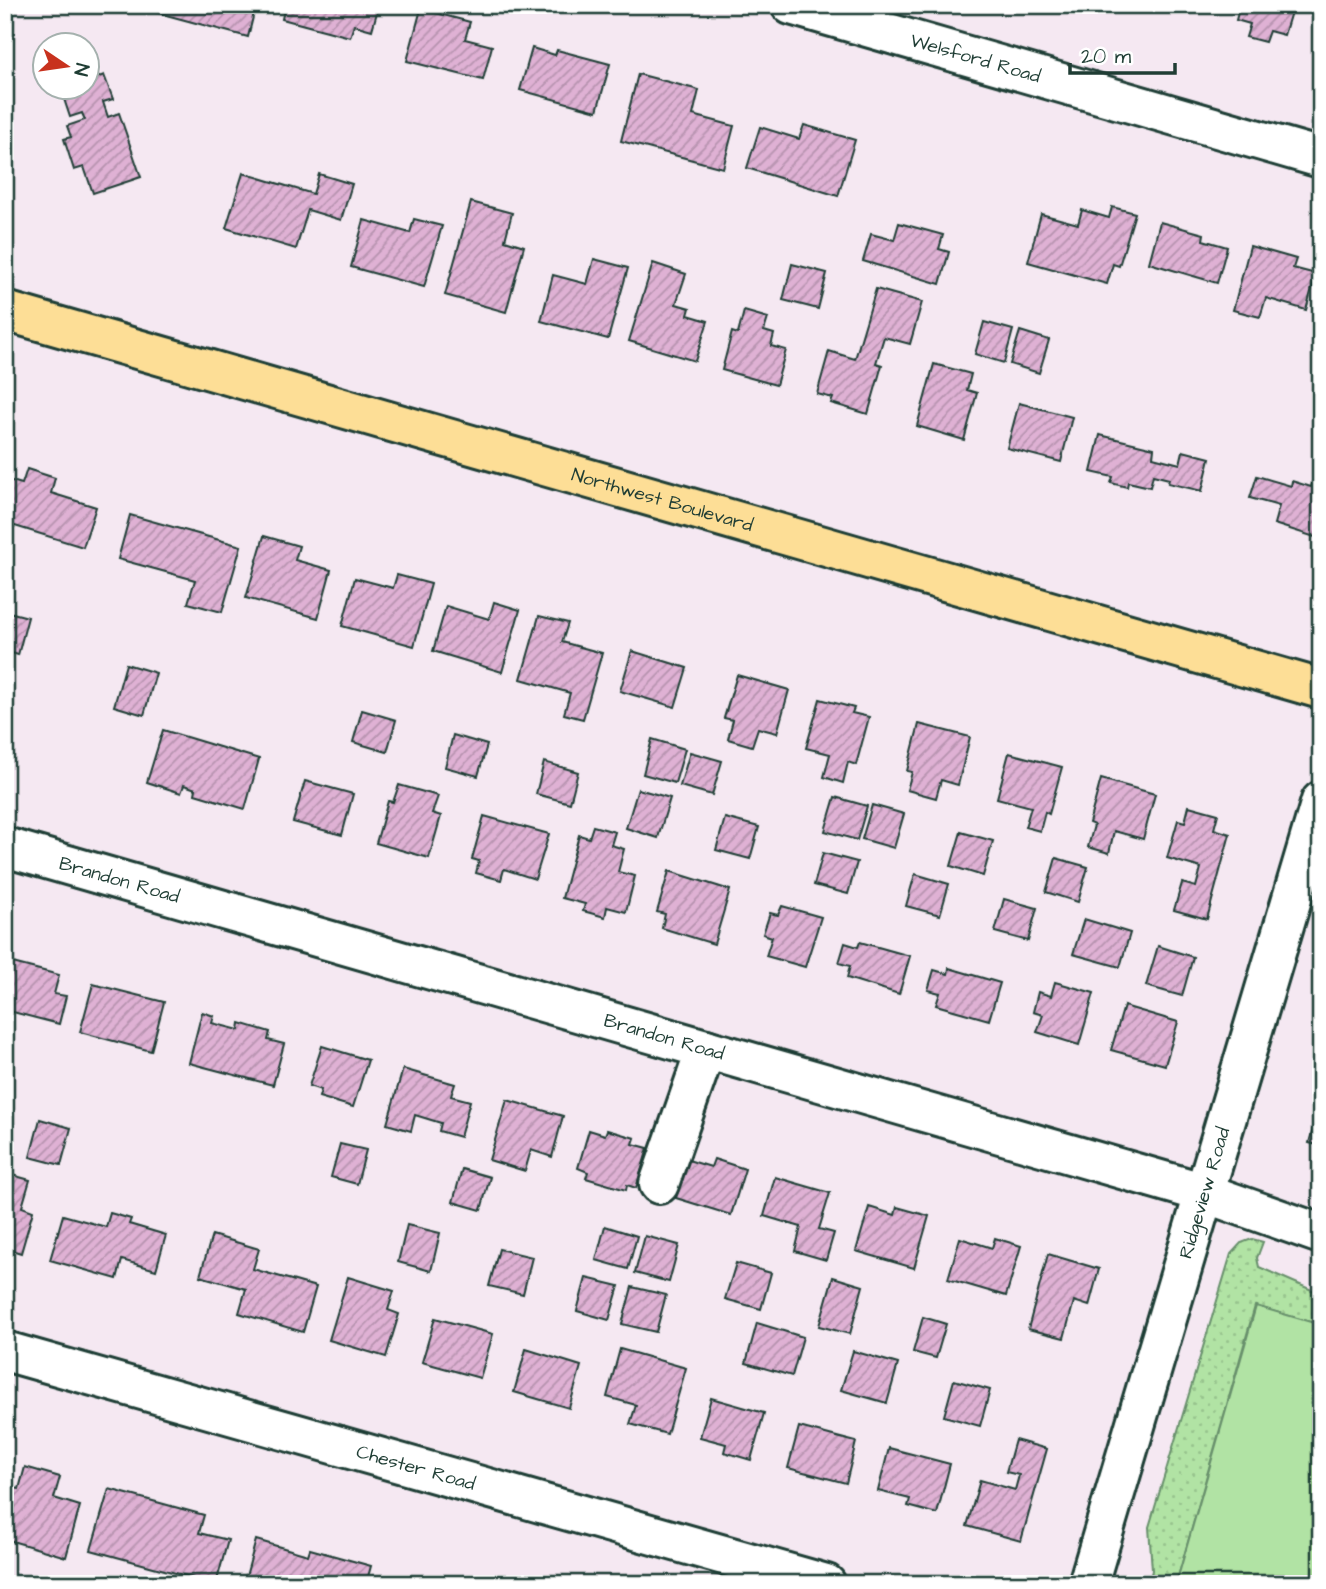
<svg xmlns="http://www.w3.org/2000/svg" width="1326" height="1589" viewBox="0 0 1326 1589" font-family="'Architects Daughter',sans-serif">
  <defs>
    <pattern id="grass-dots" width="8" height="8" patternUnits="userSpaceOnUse" patternTransform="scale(1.75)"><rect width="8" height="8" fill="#b1e3a4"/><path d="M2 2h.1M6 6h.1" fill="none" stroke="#98c48e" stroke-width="1.8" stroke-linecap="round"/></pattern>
    <pattern id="building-hatch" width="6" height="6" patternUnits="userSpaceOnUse" patternTransform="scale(1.75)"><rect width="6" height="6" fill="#dfb1d4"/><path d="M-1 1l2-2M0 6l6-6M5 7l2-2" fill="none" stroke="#b491ad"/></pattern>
  </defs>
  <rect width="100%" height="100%" fill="#f5e8f2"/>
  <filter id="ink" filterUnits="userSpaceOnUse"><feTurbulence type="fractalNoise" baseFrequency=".0143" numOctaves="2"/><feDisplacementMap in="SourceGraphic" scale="14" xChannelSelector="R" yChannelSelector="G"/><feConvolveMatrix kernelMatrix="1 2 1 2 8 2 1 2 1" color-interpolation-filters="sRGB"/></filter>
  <g filter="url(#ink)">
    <!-- grass -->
    <polygon fill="url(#grass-dots)" stroke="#68906c" stroke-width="2" points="1252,1239 1263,1242 1257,1258 1259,1267 1321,1294 1321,1325 1255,1306 1176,1584 1149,1584 1152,1570 1149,1527 1231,1254 1241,1243"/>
    <!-- park -->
    <polygon fill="#b1e3a4" stroke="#68906c" stroke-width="2" points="1256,1306 1321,1325 1321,1584 1176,1584"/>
    <!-- building -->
    <g fill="url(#building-hatch)" stroke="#1f3d34" stroke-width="2">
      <polygon points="157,5 256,5 248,37 155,12"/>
      <polygon points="285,5 379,5 372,30 354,25 350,37 282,19"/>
      <polygon points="1240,5 1293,5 1284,35 1269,31 1265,42 1246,37 1250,24 1236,20"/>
      <polygon points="421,9 470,22 465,39 492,46 483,80 407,61"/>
      <polygon points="1321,25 1321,47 1315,45"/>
      <polygon points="532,48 555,55 557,50 610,64 597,111 520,90"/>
      <polygon points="638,74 699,90 693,115 734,126 723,168 621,141"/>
      <polygon points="104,75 113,99 103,102 108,117 119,113 141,177 93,193 84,167 74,170 64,139 71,137 67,126 85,120 82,113 70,117 61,90 68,88 88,88 88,81"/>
      <polygon points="804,125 855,140 838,196 747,168 760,127 799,139"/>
      <polygon points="243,173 313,194 319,174 352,184 341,220 308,210 296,249 226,228"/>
      <polygon points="471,202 512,213 505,240 524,246 506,312 445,295"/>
      <polygon points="1112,207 1135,213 1119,266 1113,264 1107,284 1028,262 1041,214 1078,224 1082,210 1109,218"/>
      <polygon points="414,219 442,226 424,287 351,267 364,220 410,233"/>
      <polygon points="1160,222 1204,234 1203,240 1227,247 1217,283 1149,263"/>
      <polygon points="899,223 943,235 939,249 949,252 940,284 863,261 871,234 894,240"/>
      <polygon points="1250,246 1296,259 1293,268 1316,274 1306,310 1266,298 1260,317 1233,310"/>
      <polygon points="594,259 628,268 608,339 541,321 553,275 587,284"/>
      <polygon points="653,263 686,274 676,304 690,308 688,315 708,321 695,361 629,341"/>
      <polygon points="792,264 827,273 818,309 783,300"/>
      <polygon points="876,289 922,302 910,344 884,337 876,363 882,365 868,414 831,403 833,398 817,394 829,351 855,359"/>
      <polygon points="744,311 768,318 764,331 774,334 771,346 786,350 776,385 722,370 732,332 738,334"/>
      <polygon points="984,322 1013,330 1004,363 975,354"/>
      <polygon points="1020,331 1049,340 1039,373 1010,364"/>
      <polygon points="934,364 971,374 967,390 977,393 964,440 917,426"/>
      <polygon points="1019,403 1072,417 1061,462 1007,448"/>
      <polygon points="1100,435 1154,448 1153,457 1180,464 1183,451 1210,458 1202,491 1168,483 1169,479 1153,475 1150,487 1128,482 1127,487 1111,483 1113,477 1091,472"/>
      <polygon points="1321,455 1321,539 1274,524 1279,506 1250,498 1257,476 1291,486 1292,481 1311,487"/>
      <polygon points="27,469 55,478 51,493 96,507 83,547 5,523 5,479 22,484"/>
      <polygon points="130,515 241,546 222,612 188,603 195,580 118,559"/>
      <polygon points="264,536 299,546 295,560 331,570 318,618 246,598"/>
      <polygon points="397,575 431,584 414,646 342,626 355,578 393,588"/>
      <polygon points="494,602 520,610 502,672 433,651 446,606 489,619"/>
      <polygon points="5,611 28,617 18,655 5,651"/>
      <polygon points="539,616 568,623 562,642 602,653 583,719 564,714 570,693 521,679"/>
      <polygon points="632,651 687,668 675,707 620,691"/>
      <polygon points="126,664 156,673 144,715 114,706"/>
      <polygon points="737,675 789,690 777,733 758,728 752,746 728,739 733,720 724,718"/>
      <polygon points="820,699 854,708 852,713 869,717 856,765 848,762 843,783 824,777 830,754 806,748"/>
      <polygon points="362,710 396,720 387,752 353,742"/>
      <polygon points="919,724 970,737 958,785 941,780 936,798 907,790 912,772 907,771"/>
      <polygon points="163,730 259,759 245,809 195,794 196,789 184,785 181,793 147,782"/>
      <polygon points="453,735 487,745 478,776 445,767"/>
      <polygon points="652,739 685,749 675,783 643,774"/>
      <polygon points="690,752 722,761 712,795 680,786"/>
      <polygon points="1009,753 1062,767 1049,814 1045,812 1040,831 1025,827 1031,807 997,798"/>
      <polygon points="544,762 578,772 570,803 536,794"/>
      <polygon points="1101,779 1155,794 1143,839 1114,831 1109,853 1088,847 1094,825 1089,823"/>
      <polygon points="305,781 353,794 342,835 293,822"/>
      <polygon points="399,785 438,796 432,813 441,816 429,858 376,843 388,801 393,802"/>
      <polygon points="638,789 670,798 658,838 626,828"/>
      <polygon points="835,797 867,806 857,840 825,831"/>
      <polygon points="872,805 904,814 894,848 862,839"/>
      <polygon points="1189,806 1218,814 1214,829 1230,834 1207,919 1174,910 1182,883 1196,887 1201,868 1167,858 1178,820 1185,822"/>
      <polygon points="484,816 549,834 535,879 504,869 501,880 476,873 479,861 472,859"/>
      <polygon points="725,818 759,827 750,859 716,850"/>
      <polygon points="593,826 615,832 611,845 624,849 618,872 635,876 626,912 607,907 605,917 583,911 585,904 562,898 579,835 589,838"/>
      <polygon points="961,832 993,841 983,876 951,866"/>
      <polygon points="823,853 857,862 848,894 814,885"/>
      <polygon points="1056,858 1088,867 1078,902 1046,892"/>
      <polygon points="669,871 730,890 714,944 662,928 665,914 657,912"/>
      <polygon points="915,874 949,884 940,915 906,906"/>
      <polygon points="1004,899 1037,908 1028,941 995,932"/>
      <polygon points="782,906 821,917 805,967 766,956 772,937 763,934 770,913 778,915"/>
      <polygon points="1084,919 1130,933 1120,967 1073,954"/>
      <polygon points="860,942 910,956 899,994 847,978 850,966 839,963 845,943 858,947"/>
      <polygon points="1158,946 1193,957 1182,996 1146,986"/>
      <polygon points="5,961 59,975 54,994 66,996 59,1024 5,1010"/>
      <polygon points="949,968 1000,983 989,1020 936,1005 940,993 928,990 934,970 948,974"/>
      <polygon points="1055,982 1094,993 1079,1045 1037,1032 1043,1015 1033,1012 1038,992 1051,996"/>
      <polygon points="93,984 164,1002 151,1051 80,1032"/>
      <polygon points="1124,1006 1178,1022 1165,1065 1111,1050"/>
      <polygon points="202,1012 214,1016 212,1023 239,1030 240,1023 270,1032 268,1040 284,1044 273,1085 189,1063"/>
      <polygon points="322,1046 368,1060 353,1107 319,1097 321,1090 309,1086"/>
      <polygon points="403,1069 455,1084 451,1096 470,1101 460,1137 439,1131 441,1123 415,1115 411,1131 387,1124"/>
      <polygon points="1321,1099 1321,1146 1309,1143"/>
      <polygon points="507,1100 563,1116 552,1157 531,1150 525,1171 489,1160"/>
      <polygon points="40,1119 71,1128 61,1165 30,1157"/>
      <polygon points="589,1130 605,1135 607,1130 635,1138 633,1144 648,1148 636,1188 627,1185 626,1190 586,1178 588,1172 578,1168"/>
      <polygon points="340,1144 366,1150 357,1184 331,1177"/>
      <polygon points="714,1159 745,1169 731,1215 676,1198 688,1160 711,1167"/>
      <polygon points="462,1169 490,1177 481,1210 453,1202"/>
      <polygon points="5,1173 30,1180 22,1207 33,1211 21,1253 5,1248"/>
      <polygon points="775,1177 830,1193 819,1229 834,1233 826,1260 795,1251 801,1227 764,1216"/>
      <polygon points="869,1207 895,1215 897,1207 929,1216 914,1268 856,1251"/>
      <polygon points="110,1213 131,1219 129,1224 166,1235 156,1270 122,1260 117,1279 50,1260 63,1215 106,1227"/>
      <polygon points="407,1225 440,1233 431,1271 398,1262"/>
      <polygon points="605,1226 637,1236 628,1269 596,1260"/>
      <polygon points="212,1235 259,1249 253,1269 316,1287 303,1332 239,1313 246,1289 200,1276"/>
      <polygon points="645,1236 679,1245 669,1282 635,1273"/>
      <polygon points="960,1238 992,1248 995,1238 1021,1246 1006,1296 948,1279"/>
      <polygon points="499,1249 532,1257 523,1294 489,1286"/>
      <polygon points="1048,1254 1099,1269 1089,1306 1074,1301 1064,1338 1028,1329"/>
      <polygon points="736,1263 771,1273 761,1309 725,1299"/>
      <polygon points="348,1277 394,1291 388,1310 399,1314 386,1357 329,1340"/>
      <polygon points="833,1277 863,1286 850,1334 819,1326"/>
      <polygon points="586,1278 619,1286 609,1320 577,1311"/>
      <polygon points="632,1287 666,1295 656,1332 622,1324"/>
      <polygon points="923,1317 946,1324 936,1358 913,1352"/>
      <polygon points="435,1318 493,1334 480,1378 422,1362"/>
      <polygon points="757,1323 803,1337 792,1376 746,1363"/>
      <polygon points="526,1349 581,1366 569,1408 514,1392"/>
      <polygon points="620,1349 686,1368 667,1434 630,1424 636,1405 607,1397"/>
      <polygon points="853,1351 898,1364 887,1403 841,1390"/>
      <polygon points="954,1380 990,1390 980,1426 944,1416"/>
      <polygon points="711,1398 764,1413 751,1460 724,1452 726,1444 700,1437"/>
      <polygon points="799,1427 856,1442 846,1483 788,1468"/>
      <polygon points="1015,1440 1047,1449 1021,1541 967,1526 980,1480 1015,1490 1019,1475 1006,1472"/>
      <polygon points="889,1448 950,1464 937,1514 908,1506 910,1499 878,1491"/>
      <polygon points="25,1467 60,1477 54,1498 80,1506 66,1557 5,1539 5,1485 19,1489"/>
      <polygon points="109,1489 204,1515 199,1533 228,1540 216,1584 91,1550"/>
      <polygon points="256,1540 308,1555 310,1549 371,1566 366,1584 259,1584 245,1580"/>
    </g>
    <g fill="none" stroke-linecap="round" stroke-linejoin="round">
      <defs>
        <g id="minor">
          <path id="s1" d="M791,5L1321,158"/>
          <path id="s2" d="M5,847L1205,1193L1321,1234"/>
          <polyline points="659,1184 706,1049"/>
          <path id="s3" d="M5,1351L826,1584"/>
          <path id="s4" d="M1088,1584L1321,801"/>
        </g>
        <g id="major">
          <path id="s5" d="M5,311L1321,689"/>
        </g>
      </defs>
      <!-- minor casing -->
      <use href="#minor" stroke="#1f3d34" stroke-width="44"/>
      <!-- major casing -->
      <use href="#major" stroke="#1f3d34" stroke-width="44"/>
      <!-- minor -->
      <use href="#minor" stroke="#fff" stroke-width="38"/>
      <!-- major -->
      <use href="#major" stroke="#fdde96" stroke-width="38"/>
    </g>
  </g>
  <g text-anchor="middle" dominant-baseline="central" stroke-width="5" stroke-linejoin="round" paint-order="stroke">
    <!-- street labels -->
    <g font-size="19" fill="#1f3d34" stroke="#fff">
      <text stroke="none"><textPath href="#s1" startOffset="192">Welsford Road</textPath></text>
      <text stroke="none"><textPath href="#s5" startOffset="684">Northwest Boulevard</textPath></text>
      <text stroke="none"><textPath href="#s2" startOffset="119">Brandon Road</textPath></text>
      <text stroke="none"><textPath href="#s2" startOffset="686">Brandon Road</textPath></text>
      <text stroke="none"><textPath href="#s4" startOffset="408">Ridgeview Road</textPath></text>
      <text stroke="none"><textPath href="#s3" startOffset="427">Chester Road</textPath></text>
    </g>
  </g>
  <!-- margin -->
  <rect width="1326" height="1589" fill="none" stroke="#fff" stroke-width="28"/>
  <rect x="14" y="14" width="1298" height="1561" fill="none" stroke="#1f3d34" stroke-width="2.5" filter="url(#ink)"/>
  <!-- north arrow -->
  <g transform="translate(66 66) rotate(103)"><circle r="33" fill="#ffffff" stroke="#a5b1ae" stroke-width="2"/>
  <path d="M0-5L12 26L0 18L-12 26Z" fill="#c8321e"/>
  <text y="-10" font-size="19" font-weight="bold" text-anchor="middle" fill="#1f3d34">N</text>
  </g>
  <!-- scale -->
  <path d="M1070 63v10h105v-10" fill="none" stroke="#1f3d34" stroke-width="3.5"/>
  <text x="1081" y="63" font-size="21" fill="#1f3d34" stroke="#ffffff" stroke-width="5" paint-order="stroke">20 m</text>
</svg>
